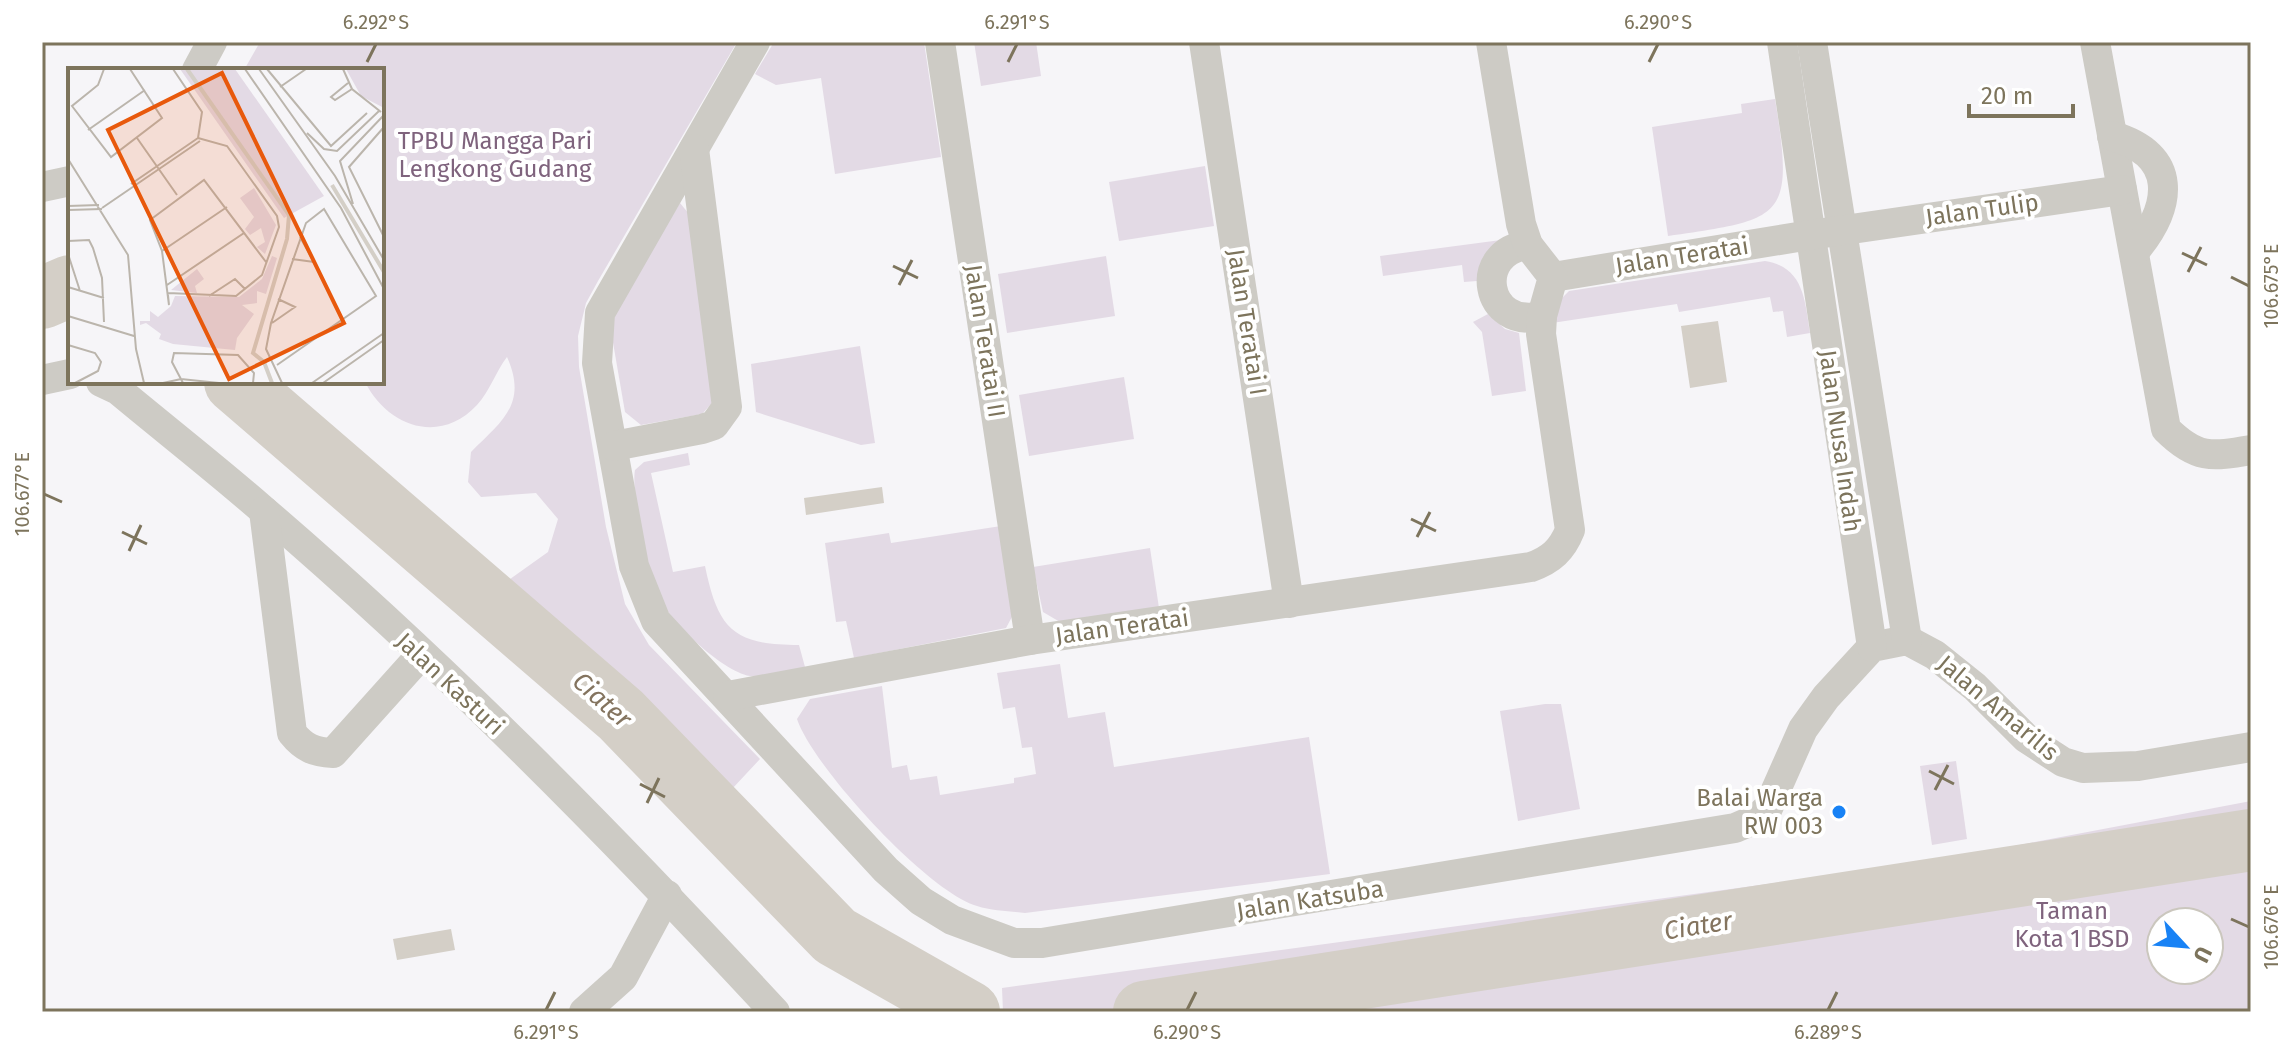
<svg xmlns="http://www.w3.org/2000/svg" width="2293" height="1054" viewBox="0 0 2293 1054" font-family="'Fira Sans',sans-serif">
  <rect width="100%" height="100%" fill="#f6f5f8"/>
  <!-- green -->
  <g fill="#e3dae5" fill-rule="evenodd">
    <path d="M260,42H737L598,281L586,303L578,336L579,367L606,527L625,604L649,645L760,759L732,789L503,584L548,552L558,519L536,493L481,497L468,482L471,452C502,421 528,404 507,357C496,371 490,391 477,405C440,445 388,427 365,382H382V70H244Z"/>
    <polygon points="774,42 924,42 941,157 835,174 821,78 776,85 755,74"/>
    <polygon points="974,42 1036,42 1041,76 981,86"/>
    <path d="M1775,99C1795,220 1783,219 1668,236L1652,127L1742,113L1741,104Z"/>
    <polygon points="1205,166 1214,226 1119,241 1109,182"/>
    <polygon points="680,203 689,214 712,403 702,414 641,425 625,412 611,331 615,309"/>
    <polygon points="1501,240 1477,281 1464,282 1462,265 1383,276 1380,256"/>
    <polygon points="1106,256 1115,316 1007,333 998,274"/>
    <path d="M1765,261C1804,267 1805,301 1810,333L1787,337L1783,311L1773,312L1770,297L1679,312L1677,304L1552,323L1561,299L1569,291Z"/>
    <polygon points="1488,314 1505,329 1519,333 1526,391 1492,396 1482,332 1473,322"/>
    <polygon points="860,346 875,443 861,445 756,412 751,364"/>
    <polygon points="1124,377 1134,439 1029,456 1019,395"/>
    <path d="M688,453L690,465L651,473L673,572L705,566C718,629 733,645 799,645L805,667C788,671 768,679 750,676C721,671 667,619 655,591C646,571 631,491 635,470L644,462Z"/>
    <polygon points="1001,526 1014,613 1006,628 854,658 846,621 836,622 825,543 889,533 891,543"/>
    <polygon points="1150,548 1159,608 1060,622 1043,612 1033,567"/>
    <path d="M1060,664L1068,718L1105,712L1114,767L1309,737L1330,874L1025,913C1010,911 992,911 977,906C928,892 813,767 797,719L810,699L882,686L892,768L907,765L910,780L937,776L940,795L1014,783V778L1036,774L1032,747L1022,748L1015,707L1003,709L997,673Z"/>
    <polygon points="1545,704 1561,704 1580,809 1518,821 1500,711"/>
    <polygon points="1956,761 1967,839 1932,845 1920,766"/>
    <path d="M2251,801V1012H1003L1002,988L1930,862ZM2161,922H2209V970H2161Z"/>
  </g>
  <!-- water -->
  <g fill="#d4cfc7">
    <polygon points="1718,321 1727,382 1690,388 1681,326"/>
    <polygon points="882,487 884,503 806,515 804,498"/>
    <polygon points="451,929 455,950 397,960 393,939"/>
  </g>
  <g fill="none" stroke-linecap="round" stroke-linejoin="round">
    <!-- river -->
    <g stroke="#d4cfc7" stroke-width="62">
      <polyline points="42,298 70,286"/>
      <polyline points="235,382 621,715 835,936 969,1012"/>
      <polyline points="1144,1012 2251,840"/>
    </g>
    <!-- street -->
    <g stroke="#cdcbc5" stroke-width="30">
      <polyline points="755,42 600,313 597,363 634,566 656,621 886,870 921,901 952,920 1014,943 1042,943 1735,828 1756,819 1768,808 1803,729 1826,697 1872,647 1907,640 1935,655 1975,687 2026,738 2063,762 2083,768 2138,766 2251,747"/>
      <polyline points="940,42 1030,640"/>
      <polyline points="1204,42 1289,603"/>
      <polyline points="1782,42 1872,647"/>
      <polyline points="1812,42 1907,640"/>
      <path d="M2095,42L2166,429C2196,459 2211,457 2251,450"/>
      <polyline points="197,70 212,42"/>
      <path d="M2112,136C2179,155 2173,206 2134,252"/>
      <polyline points="42,187 70,181"/>
      <path d="M1528,245C1472,251 1484,330 1542,316"/>
      <polyline points="1553,277 1810,235 2122,190"/>
      <polyline points="42,380 70,374"/>
      <path d="M101,382L118,390C166,430 216,469 263,510C444,665 613,837 775,1012"/>
      <polyline points="614,446 702,429 714,425 727,407 694,149"/>
      <path d="M264,511L292,733C304,748 314,752 333,753L421,655"/>
      <path d="M728,696L1030,640L1531,567C1551,560 1562,550 1570,530L1541,334L1542,316L1553,277L1528,245L1521,224L1491,42"/>
      <polyline points="584,1012 623,977 667,895"/>
    </g>
  </g>
  <!-- ticks -->
  <path fill="none" stroke="#7d745c" stroke-width="3" d="M367,62L376,44M1008,62L1017,44M1649,62L1658,44M2182,253L2207,265M893,266L918,278M2188,272L2201,247M2231,277L2249,286M899,285L912,260M44,494L62,502M1411,519L1436,531M122,532L147,544M1417,537L1430,512M129,551L141,525M1929,771L1954,784M640,784L665,797M1935,790L1948,765M647,803L659,778M2231,919L2249,927M546,1010L555,992M1187,1010L1196,992M1828,1010L1837,992"/>
  <!-- markers -->
  <circle fill="#1882f5" stroke="#fff" stroke-width="3" cx="1839" cy="812" r="8"/>
  <g text-anchor="middle" dominant-baseline="central" stroke-width="8" stroke-linejoin="round" paint-order="stroke">
    <!-- park labels -->
    <g font-size="24" fill="#7f637d" stroke="#fff">
      <text x="495" y="141">TPBU Mangga Pari<tspan x="495" dy="28">Lengkong Gudang</tspan></text>
      <text x="2072" y="911">Taman<tspan x="2072" dy="28">Kota 1 BSD</tspan></text>
    </g>
    <!-- street labels -->
    <g font-size="24" fill="#7d745c" stroke="#fff">
      <text transform="translate(1982 210) rotate(-8)">Jalan Tulip</text>
      <text transform="translate(1682 256) rotate(-9)">Jalan Teratai</text>
      <text transform="translate(1247 322) rotate(81)">Jalan Teratai I</text>
      <text transform="translate(985 341) rotate(81)">Jalan Teratai II</text>
      <text transform="translate(1840 441) rotate(82)">Jalan Nusa Indah</text>
      <text transform="translate(1122 627) rotate(-8)">Jalan Teratai</text>
      <text transform="translate(450 684) rotate(43)">Jalan Kasturi</text>
      <text transform="translate(1998 708) rotate(40)">Jalan Amarilis</text>
      <text transform="translate(1310 900) rotate(-9)">Jalan Katsuba</text>
    </g>
    <!-- poi labels -->
    <g font-size="24" fill="#7d745c" stroke="#fff" text-anchor="end">
      <text x="1823" y="798">Balai Warga<tspan x="1823" dy="28">RW 003</tspan></text>
    </g>
    <!-- water labels -->
    <g font-size="26" font-style="italic" fill="#84745f" stroke="#fff">
      <text transform="translate(602 700) rotate(42)">Ciater</text>
      <text transform="translate(1698 926) rotate(-9)">Ciater</text>
    </g>
  </g>
  <!-- overview -->
  <g transform="translate(68 68)">
    <rect width="316" height="316" fill="#f6f5f8"/>
    <path d="M112,1H167L256,128L216,150ZM278,1H316V40L293,28ZM186,120L208,157L197,186L189,179L197,174L193,160L182,167L177,161L186,149L172,130ZM204,188L209,190L198,226L189,223V235L174,237L186,246L169,270L167,282L105,276L91,271L93,266L78,255L72,257V253H82V243L90,249L103,238L107,228L171,229L194,211ZM129,201L136,211L127,218L129,225L103,222Z" fill="#e3dae5"/>
    <path fill="none" stroke="#d4cfc7" stroke-width="4" d="M119,1L221,147L219,171L185,285L196,294L204,315M264,117L316,204"/>
    <path fill="none" stroke="#bbb5ac" stroke-width="2" d="M36,1L30,17L4,38L43,89L94,50L62,1M177,1L273,140L316,221M191,1L267,108L316,192M199,1L263,78L299,45M275,1L284,21L313,44M280,15L263,29L267,32L284,21M212,19L238,1M316,59L281,99L316,169M20,62L77,22M239,65L256,81L269,83L311,43M69,70L109,127M0,91L60,187L68,281L76,315M63,116L130,70M285,136L272,93L316,47M0,138L31,137M34,140L132,73M0,142L34,141M0,173L21,172L25,180L34,210L36,254M94,183L159,139M0,186L12,223M224,191L246,194L232,169M99,217L176,165M0,219L36,230M100,225L168,228L194,207L211,159L209,148L159,78L130,70L134,44L105,1M100,227L101,237L94,183L82,152L136,112L198,194M141,228L167,211L177,221M0,248L66,268M204,255L227,239L210,231M0,277L27,285L33,294L30,303L7,315M209,297L308,228L256,141L238,155L203,255L198,281L214,315M95,315L113,311L151,315M115,315L104,294L106,285L170,287L186,305L185,315M244,315L316,265M255,315L316,272"/>
    <path fill="#e8590c" fill-opacity="0.15" stroke="#e8590c" stroke-width="4" d="M154,5L276,255L161,311L40,62Z"/>
    <rect width="316" height="316" fill="none" stroke="#7d745c" stroke-width="4"/>
  </g>
  <!-- border -->
  <rect width="2293" height="1054" fill="none" stroke="#ffffff" stroke-width="88"/>
  <!-- north arrow -->
  <g transform="translate(2185 946) rotate(116)"><circle r="38" fill="#ffffff" stroke="#cbc7be" stroke-width="2"/>
  <path d="M0-6L14 30L0 20L-14 30Z" fill="#1882f5"/>
  <text y="-12" font-size="22" font-weight="bold" text-anchor="middle" fill="#7d745c">U</text>
  </g>
  <!-- scale -->
  <path d="M1969 104v12h104v-12" fill="none" stroke="#7d745c" stroke-width="4"/>
  <text x="1981" y="104" font-size="24" fill="#7d745c" stroke="#ffffff" stroke-width="6" paint-order="stroke">20 m</text>
  <rect x="44" y="44" width="2205" height="966" fill="none" stroke="#7d745c" stroke-width="3"/>
  <g font-size="20" text-anchor="middle" fill="#7d745c">
    <text x="376" y="29">6.292°S</text>
    <text x="1017" y="29">6.291°S</text>
    <text x="1658" y="29">6.290°S</text>
    <text transform="translate(2271 286) rotate(-90)" y="7">106.675°E</text>
    <text transform="translate(22 494) rotate(-90)" y="7">106.677°E</text>
    <text transform="translate(2271 927) rotate(-90)" y="7">106.676°E</text>
    <text x="546" y="1039">6.291°S</text>
    <text x="1187" y="1039">6.290°S</text>
    <text x="1828" y="1039">6.289°S</text>
  </g>
</svg>
